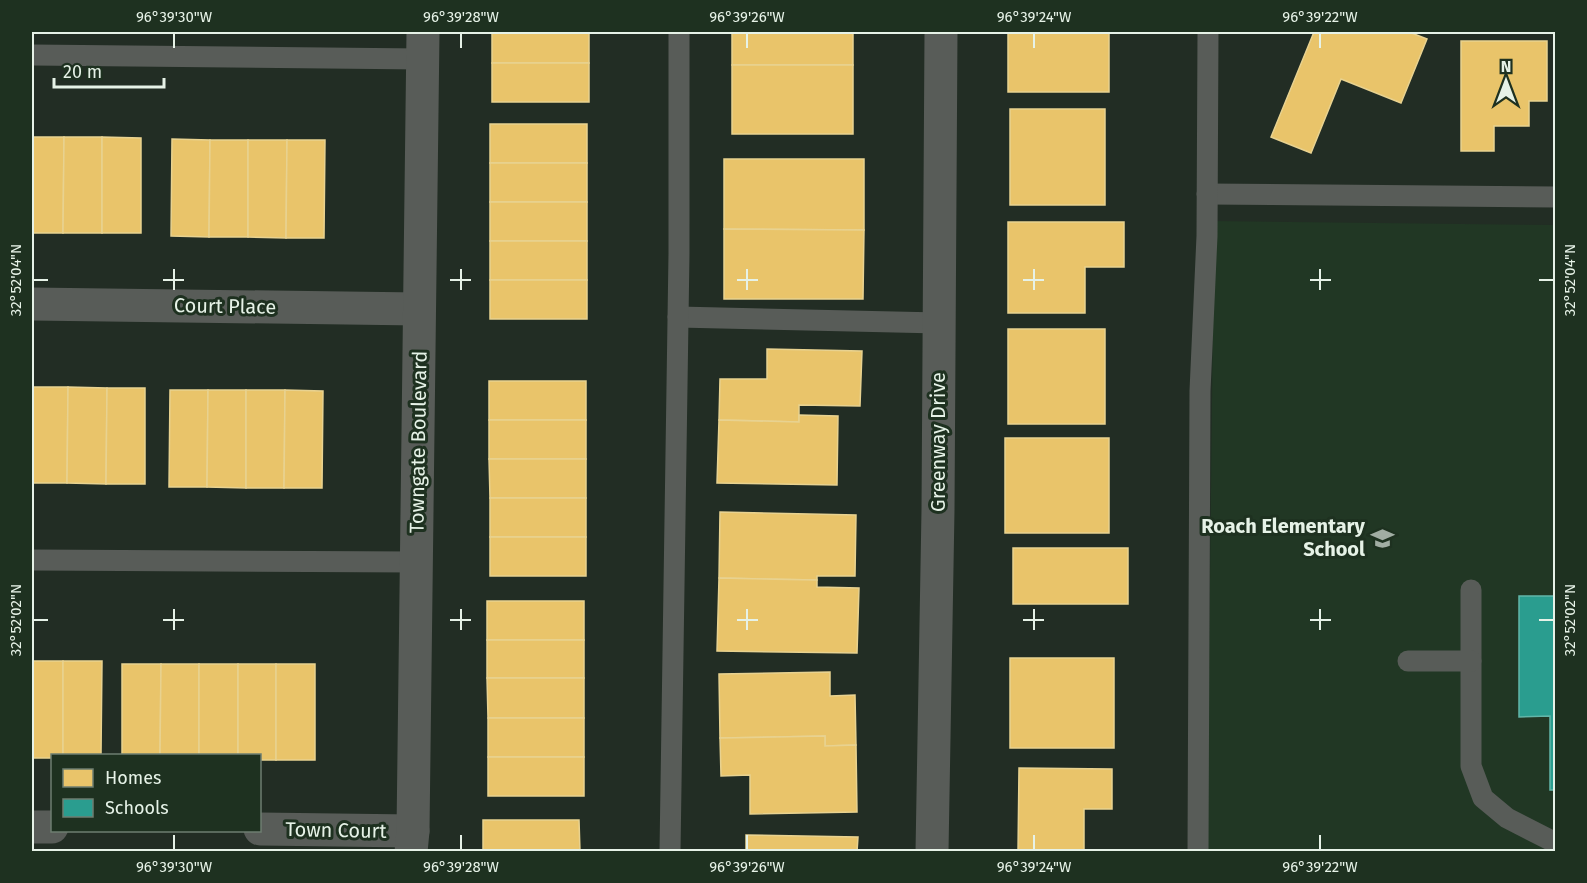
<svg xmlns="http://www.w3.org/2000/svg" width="1587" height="883" viewBox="0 0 1587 883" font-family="'Fira Sans',sans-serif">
  <rect width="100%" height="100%" fill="#222d24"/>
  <!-- built -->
  <polygon fill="#213724" points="1214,221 1555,225 1555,851 1207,852"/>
  <!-- homes -->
  <g fill="#e9c46a" stroke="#e8d290" stroke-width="1.5">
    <rect x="492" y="32" width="97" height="31"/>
    <rect x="732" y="32" width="121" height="33"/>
    <rect x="1008" y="32" width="101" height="60"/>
    <polygon points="1314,32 1409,32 1427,39 1401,103 1341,79 1311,153 1271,137"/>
    <polygon points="1461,41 1547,41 1547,101 1529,101 1529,126 1494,126 1494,151 1461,151"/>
    <rect x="492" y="63" width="97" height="39"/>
    <rect x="732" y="65" width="121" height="69"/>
    <rect x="1010" y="109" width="95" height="96"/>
    <rect x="490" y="124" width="97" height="39"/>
    <polygon points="32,137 64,137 63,233 32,233"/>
    <polygon points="64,137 102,137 102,233 63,233"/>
    <polygon points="102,137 141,138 141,233 102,233"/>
    <polygon points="172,139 210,140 209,237 171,236"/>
    <polygon points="210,140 248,140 248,237 209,237"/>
    <polygon points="248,140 287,140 286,238 248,237"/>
    <polygon points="287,140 325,140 324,238 286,238"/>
    <polygon points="724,159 864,159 864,230 724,229"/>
    <rect x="490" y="163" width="97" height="39"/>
    <rect x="490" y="202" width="97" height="39"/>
    <polygon points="1008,222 1124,222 1124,267 1085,267 1085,313 1008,313"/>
    <polygon points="724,229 864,230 863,299 724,299"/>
    <rect x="490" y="241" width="97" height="39"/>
    <rect x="490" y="280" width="97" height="39"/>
    <rect x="1008" y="329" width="97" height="95"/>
    <polygon points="767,349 862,351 860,406 799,405 799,422 719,420 720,379 767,379"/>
    <rect x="489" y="381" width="97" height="39"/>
    <polygon points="32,387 68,387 67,483 32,483"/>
    <polygon points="68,387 107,388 106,484 67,483"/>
    <polygon points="107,388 145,388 145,484 106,484"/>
    <polygon points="170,390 208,390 207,487 169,487"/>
    <polygon points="208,390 246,390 246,488 207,487"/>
    <polygon points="246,390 285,390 284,488 246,488"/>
    <polygon points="285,390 323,391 322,488 284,488"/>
    <polygon points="799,415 838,416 837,485 717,483 719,420 799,422"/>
    <rect x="489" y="420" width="97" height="39"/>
    <rect x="1005" y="438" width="104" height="95"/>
    <polygon points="489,459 586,459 586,498 490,498"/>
    <rect x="490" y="498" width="96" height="39"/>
    <polygon points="720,512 856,515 855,576 817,576 817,580 719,578"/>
    <rect x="490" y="537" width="96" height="39"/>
    <rect x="1013" y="548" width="115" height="56"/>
    <polygon points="719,578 817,580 817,587 859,588 857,653 717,651"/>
    <rect x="487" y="601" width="97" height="39"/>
    <rect x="487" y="640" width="97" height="38"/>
    <rect x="1010" y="658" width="104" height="90"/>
    <polygon points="32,661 63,661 63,756 52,756 52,758 32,758"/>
    <polygon points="63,661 102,661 101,756 63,756"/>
    <polygon points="122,664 161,664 160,756 122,756"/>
    <polygon points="161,664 199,664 199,756 160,756"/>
    <rect x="199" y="664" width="39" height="92"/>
    <polygon points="238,664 276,664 276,760 260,760 260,756 238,756"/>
    <rect x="276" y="664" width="39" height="96"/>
    <polygon points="830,672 830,696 855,695 856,745 825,746 825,736 720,738 719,674"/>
    <polygon points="487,678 584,678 584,718 488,718"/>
    <rect x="488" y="718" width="96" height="39"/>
    <polygon points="825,736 825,746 856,745 857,812 750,814 750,775 721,776 720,738"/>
    <rect x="488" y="757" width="96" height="39"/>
    <polygon points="1019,768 1112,769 1112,809 1084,809 1084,852 1018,852"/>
    <polygon points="483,820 579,820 580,852 483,852"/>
    <polygon points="746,835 858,837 857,852 746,852"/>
  </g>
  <!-- schools -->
  <polygon fill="#2a9d8f" stroke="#62b6a9" stroke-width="1.5" points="1519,596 1556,596 1556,790 1550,790 1550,716 1519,717"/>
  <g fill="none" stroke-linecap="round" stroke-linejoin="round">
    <!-- service -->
    <g stroke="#585c58" stroke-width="21">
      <polyline points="32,55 422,59"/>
      <polyline points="1207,194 1556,197"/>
      <polyline points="678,317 939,323"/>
      <polyline points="32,560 417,562"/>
      <polyline points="1471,590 1471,766 1483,798 1507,818 1556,843"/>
      <polyline points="1408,661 1471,661"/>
      <polyline points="670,852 679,253 679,32"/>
      <polyline points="1198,852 1200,391 1207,236 1208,32"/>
    </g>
    <!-- minor -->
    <g stroke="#585c58" stroke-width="33">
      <polyline points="32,304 419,309"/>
      <polyline points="32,827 52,827"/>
      <polyline points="260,829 413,831"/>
      <polyline points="411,852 413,831 423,32"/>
      <polyline points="932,852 938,510 941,32"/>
    </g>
  </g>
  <!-- ticks -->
  <path fill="none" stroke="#e6f2e7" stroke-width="2" d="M174,33V48M461,33V48M747,33V48M1034,33V48M1320,33V48M174,269V290M461,269V290M747,269V290M1034,269V290M1320,269V290M33,280H48M163,280H184M450,280H471M737,280H758M1023,280H1044M1310,280H1331M1539,280H1554M174,609V630M461,609V630M747,609V630M1034,609V630M1320,609V630M33,620H48M163,620H184M450,620H471M737,620H758M1023,620H1044M1310,620H1331M1539,620H1554M174,835V850M461,835V850M747,835V850M1034,835V850M1320,835V850"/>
  <!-- icons -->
  <defs>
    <symbol id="school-bare" viewBox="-9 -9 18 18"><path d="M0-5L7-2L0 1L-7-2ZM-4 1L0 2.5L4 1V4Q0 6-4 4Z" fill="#a1ada3" stroke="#1e3120" stroke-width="2.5" paint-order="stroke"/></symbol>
  </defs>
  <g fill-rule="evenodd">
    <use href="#school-bare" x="1366" y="522" width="33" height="33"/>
  </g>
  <g text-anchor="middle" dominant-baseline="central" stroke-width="6" stroke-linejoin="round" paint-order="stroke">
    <!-- street labels -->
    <g font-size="20" fill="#e6f2e7" stroke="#1e3120">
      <text transform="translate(225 306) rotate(1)">Court Place</text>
      <text transform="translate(418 442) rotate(-89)">Towngate Boulevard</text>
      <text transform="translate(938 442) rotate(-90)">Greenway Drive</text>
      <text transform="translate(336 830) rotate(1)">Town Court</text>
    </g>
    <!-- poi labels -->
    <g font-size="20" font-weight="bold" fill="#e6f2e7" stroke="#1e3120" text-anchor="end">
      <text x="1365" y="526">Roach Elementary<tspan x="1365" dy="23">School</tspan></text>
    </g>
  </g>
  <!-- border -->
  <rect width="1587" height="883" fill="none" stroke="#1e3120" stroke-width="66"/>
  <!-- legend -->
  <rect x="51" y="754" width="210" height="78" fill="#1e3120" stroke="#6e7e70" stroke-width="1.5"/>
  <rect x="63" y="769" width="30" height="18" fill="#e9c46a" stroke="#6e7e70" stroke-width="1.5"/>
  <text x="105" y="784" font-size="18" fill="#e6f2e7">Homes</text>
  <rect x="63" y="799" width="30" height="18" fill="#2a9d8f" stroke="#6e7e70" stroke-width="1.5"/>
  <text x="105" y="814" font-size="18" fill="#e6f2e7">Schools</text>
  <!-- north arrow -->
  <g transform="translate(1506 81)" stroke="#1e3120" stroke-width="4.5" paint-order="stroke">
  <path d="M0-4.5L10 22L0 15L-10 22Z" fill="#e6f2e7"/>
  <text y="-9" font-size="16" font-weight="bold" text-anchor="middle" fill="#e6f2e7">N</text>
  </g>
  <!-- scale -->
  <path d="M54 78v9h110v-9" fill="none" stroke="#e6f2e7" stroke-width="3"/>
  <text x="63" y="78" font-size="18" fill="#e6f2e7" stroke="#1e3120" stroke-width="4.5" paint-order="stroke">20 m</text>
  <rect x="33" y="33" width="1521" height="817" fill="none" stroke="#e6f2e7" stroke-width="2"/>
  <g font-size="15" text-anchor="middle" fill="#e6f2e7">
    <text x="174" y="22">96°39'30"W</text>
    <text x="461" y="22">96°39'28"W</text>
    <text x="747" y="22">96°39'26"W</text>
    <text x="1034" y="22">96°39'24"W</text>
    <text x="1320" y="22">96°39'22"W</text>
    <text transform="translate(16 280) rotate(-90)" y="5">32°52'04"N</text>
    <text transform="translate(1570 280) rotate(-90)" y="5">32°52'04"N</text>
    <text transform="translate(16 620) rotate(-90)" y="5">32°52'02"N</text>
    <text transform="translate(1570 620) rotate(-90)" y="5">32°52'02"N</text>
    <text x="174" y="872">96°39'30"W</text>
    <text x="461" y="872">96°39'28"W</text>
    <text x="747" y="872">96°39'26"W</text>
    <text x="1034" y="872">96°39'24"W</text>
    <text x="1320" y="872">96°39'22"W</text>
  </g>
</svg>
